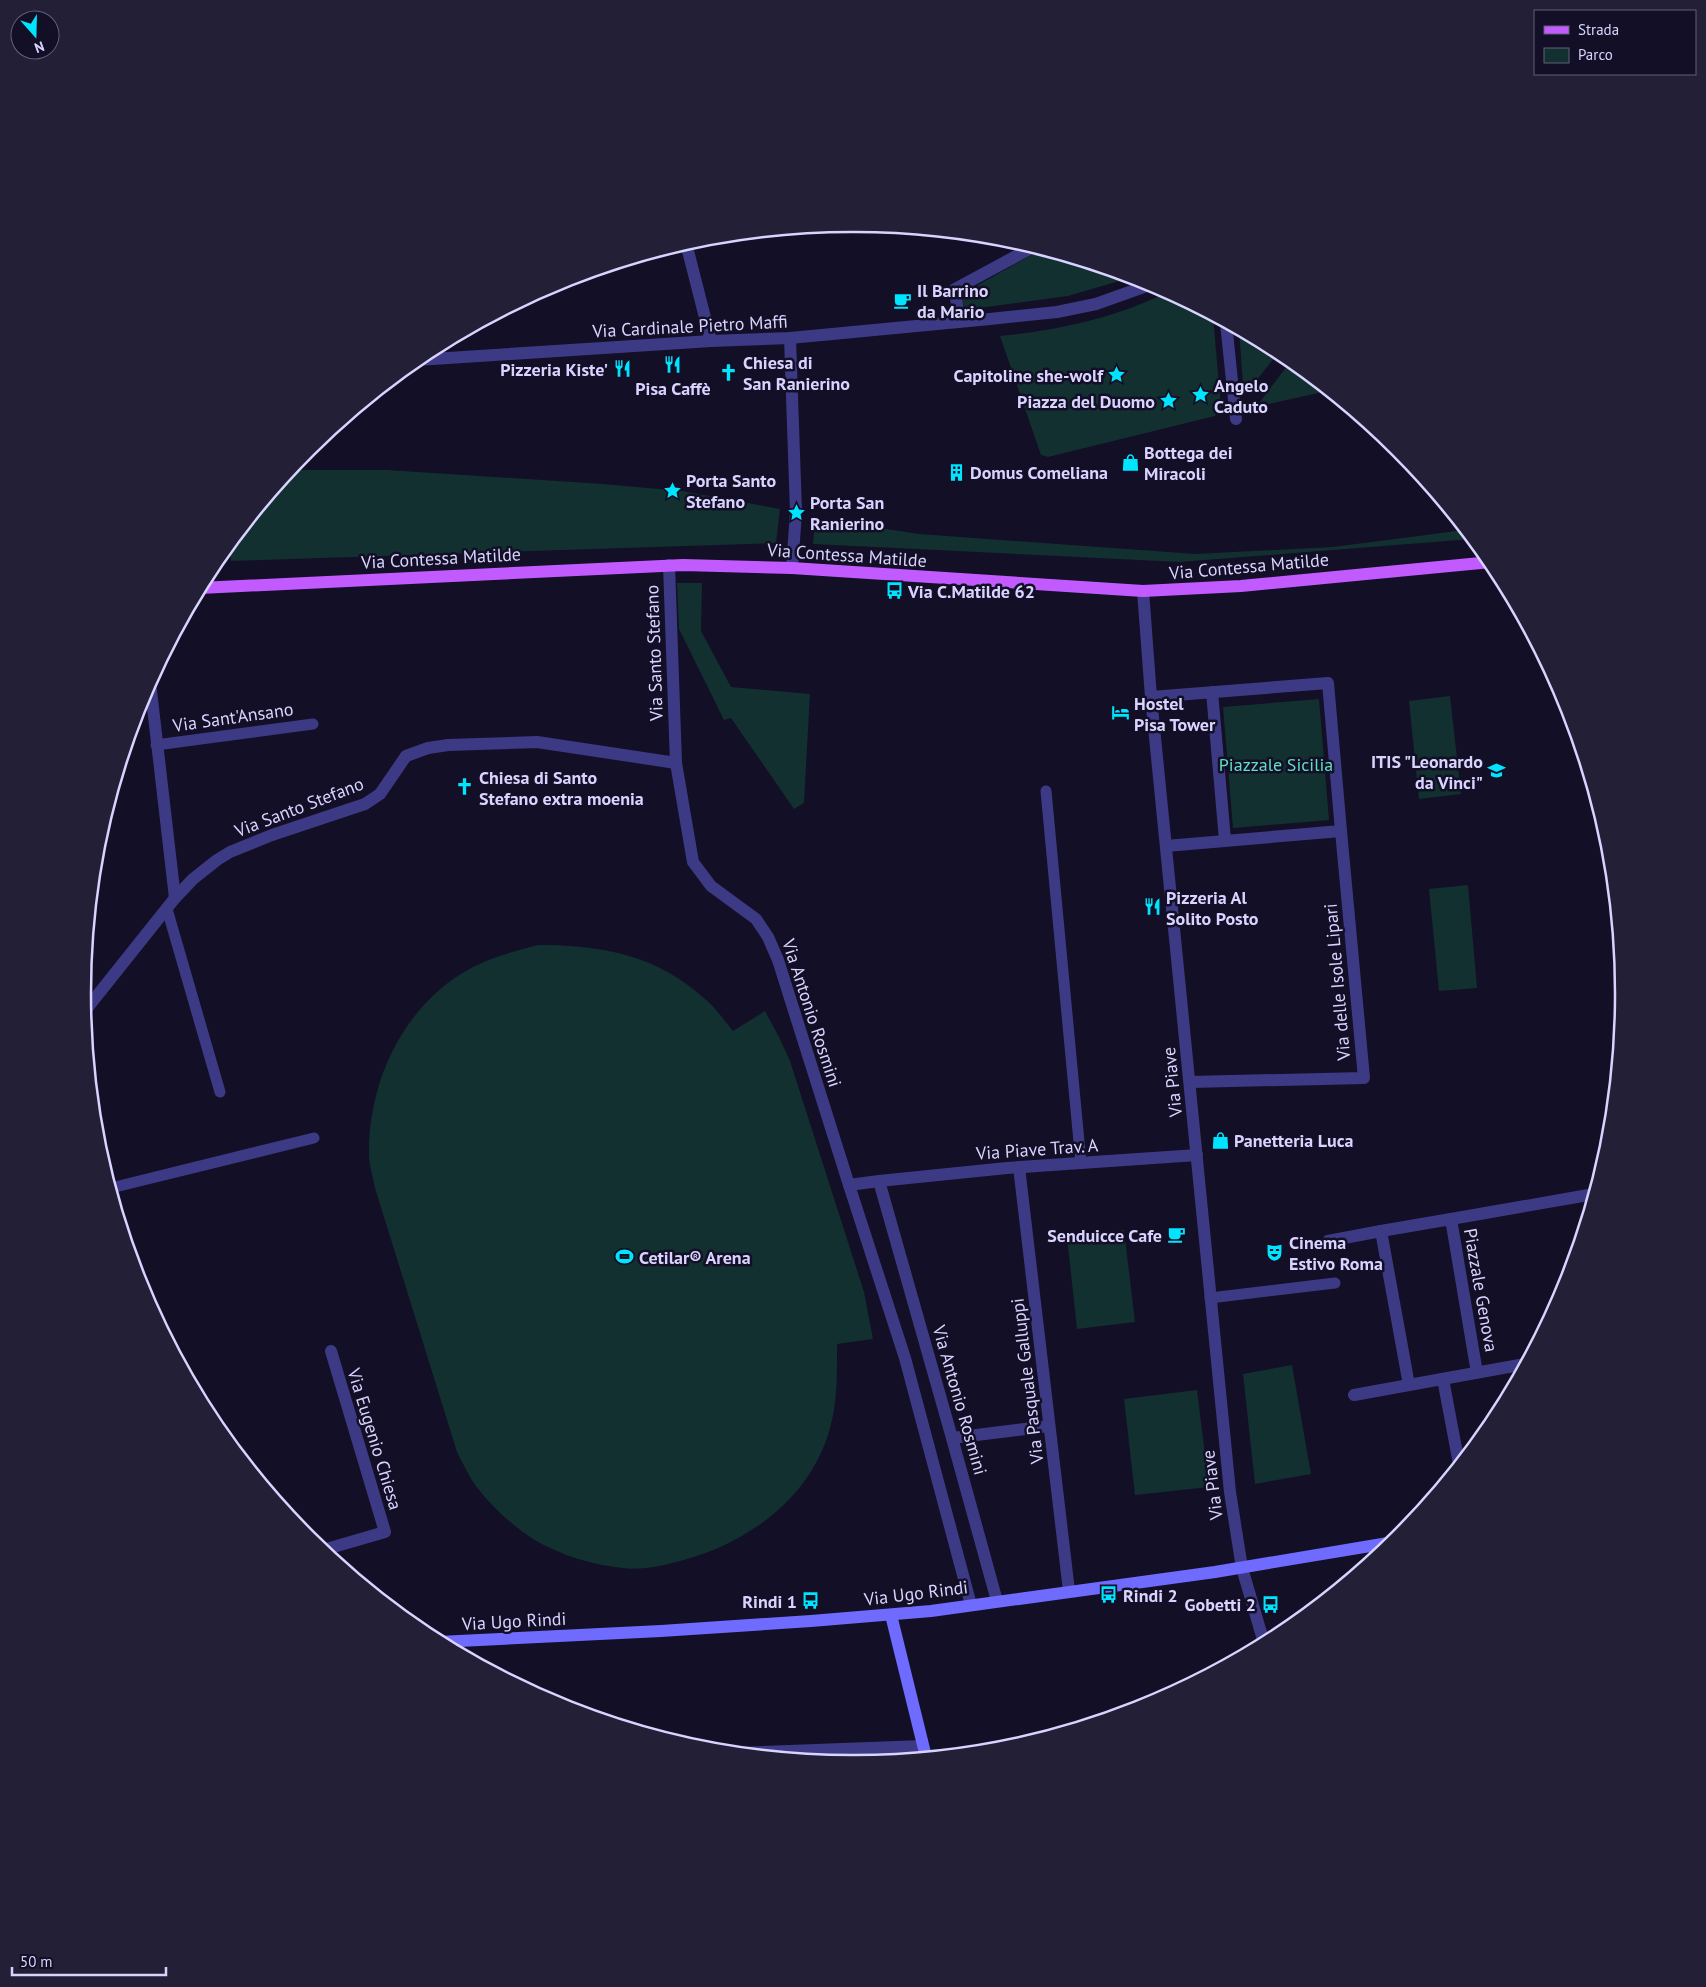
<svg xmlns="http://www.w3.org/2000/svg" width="1706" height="1987" viewBox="0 0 1706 1987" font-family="'PT Sans',sans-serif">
  <rect width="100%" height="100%" fill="#130f26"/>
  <!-- green -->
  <g fill="#12302f">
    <polygon points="1042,249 1133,277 1068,296 964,310 962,294"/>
    <path d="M1168,292L1213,316L1221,408L1215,416L1048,457L1041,455L1000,336C1059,330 1115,318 1168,292Z"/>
    <polygon points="1239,330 1279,352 1244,396"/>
    <polygon points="1291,361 1327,391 1256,407"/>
    <polygon points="291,470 387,470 603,484 682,491 780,509 776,543 231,561 230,544"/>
    <polygon points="815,518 919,534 1196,554 1333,547 1464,530 1472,539 1180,562 813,544"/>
    <polygon points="677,583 702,583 701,631 731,687 810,694 804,803 794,809 731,718 724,720 679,629"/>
    <polygon points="1450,696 1461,794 1419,799 1409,701"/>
    <polygon points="1319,699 1329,820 1233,828 1223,707"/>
    <polygon points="1468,885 1477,988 1439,991 1429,889"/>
    <path d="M538,945C602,945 657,955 705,999C716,1008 724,1020 733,1031L765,1011L779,1037L790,1061L864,1292L873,1339L837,1344C837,1377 838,1406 827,1438C804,1505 739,1548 672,1563C657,1567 639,1570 623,1568C592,1565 560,1555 533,1539C511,1525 488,1503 473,1482C467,1472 462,1462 457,1452L375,1188C373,1178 370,1168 369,1158C367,1082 404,1003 473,967C494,956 516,951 538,945Z"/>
    <polygon points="1124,1230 1135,1322 1077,1329 1067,1237"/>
    <polygon points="1292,1365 1311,1474 1255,1484 1243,1374"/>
    <polygon points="1197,1390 1209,1487 1135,1495 1124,1399"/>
  </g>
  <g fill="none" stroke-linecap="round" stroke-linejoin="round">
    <!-- lane -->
    <g stroke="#3d3a85" stroke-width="11">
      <polyline points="156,745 313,724"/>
      <polyline points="1046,791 1081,1163"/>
      <polyline points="167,909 220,1092"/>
      <polyline points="111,1188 314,1138"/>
      <polyline points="1210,1298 1335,1283"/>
    </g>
    <!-- street -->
    <g stroke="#3d3a85" stroke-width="12">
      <polyline points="686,243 711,341"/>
      <polyline points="959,322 955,289 1033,247"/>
      <polyline points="1226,323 1236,419"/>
      <polyline points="790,338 796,512 792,568"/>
      <polyline points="417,360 711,341 790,338 990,319 1057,312 1096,304 1152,284"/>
      <polyline points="669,565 676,763 693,862 711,886 756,919 768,937 778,960 849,1185"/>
      <polyline points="1143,591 1151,697 1230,1492 1242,1568 1264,1643"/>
      <polyline points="150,682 175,898"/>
      <polyline points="1212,692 1225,840"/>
      <polyline points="1151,697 1328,683 1341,831 1166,846"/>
      <polyline points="84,1012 175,898 193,879 217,860 230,852 272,835 365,804 380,794 406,756 428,748 448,745 537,742 676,763"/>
      <polyline points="1190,1082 1364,1078 1341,831"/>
      <polyline points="1019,1167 1069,1591"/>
      <polyline points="879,1181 1007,1168 1197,1155"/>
      <polyline points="1451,1219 1594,1194"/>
      <polyline points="1328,1241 1381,1231"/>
      <polyline points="1477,1373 1451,1219 1381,1231 1409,1385 1525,1364"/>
      <polyline points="1443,1379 1459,1464"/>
      <polyline points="1354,1395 1409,1385"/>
      <polyline points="952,1438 1049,1426"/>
      <polyline points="323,1550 385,1532 331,1351"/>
      <polyline points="971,1605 905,1358 849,1185 879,1181 952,1438 997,1601"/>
      <polyline points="738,1753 923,1746"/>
    </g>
    <!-- secondary -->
    <g stroke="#6f6bff" stroke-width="12">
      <polyline points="891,1615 926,1757"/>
      <polyline points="439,1642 661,1631 811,1621 931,1611 1215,1572 1394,1542"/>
    </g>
    <!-- primary -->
    <polyline stroke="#c25bff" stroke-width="12" points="200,588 683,565 792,568 1143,591 1241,586 1491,562"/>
  </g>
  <!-- icons -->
  <defs>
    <symbol id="cafe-bare" viewBox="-9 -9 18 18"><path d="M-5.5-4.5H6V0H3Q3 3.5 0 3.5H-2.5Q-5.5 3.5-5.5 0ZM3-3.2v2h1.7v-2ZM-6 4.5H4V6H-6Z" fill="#00e5ff" stroke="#130f26" stroke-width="2.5" paint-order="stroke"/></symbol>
    <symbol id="restaurant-bare" viewBox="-9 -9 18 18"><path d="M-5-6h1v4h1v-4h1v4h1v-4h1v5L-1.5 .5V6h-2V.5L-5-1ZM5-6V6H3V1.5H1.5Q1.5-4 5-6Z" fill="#00e5ff" stroke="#130f26" stroke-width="2.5" paint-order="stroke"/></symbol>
    <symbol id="church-bare" viewBox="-9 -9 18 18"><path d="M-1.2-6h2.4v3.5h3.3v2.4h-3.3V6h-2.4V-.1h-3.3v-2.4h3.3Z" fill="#00e5ff" stroke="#130f26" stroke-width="2.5" paint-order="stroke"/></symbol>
    <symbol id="sight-bare" viewBox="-9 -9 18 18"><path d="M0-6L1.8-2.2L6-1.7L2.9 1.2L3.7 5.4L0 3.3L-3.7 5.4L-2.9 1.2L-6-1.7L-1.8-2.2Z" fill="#00e5ff" stroke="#130f26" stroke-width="2.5" paint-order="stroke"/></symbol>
    <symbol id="shop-bare" viewBox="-9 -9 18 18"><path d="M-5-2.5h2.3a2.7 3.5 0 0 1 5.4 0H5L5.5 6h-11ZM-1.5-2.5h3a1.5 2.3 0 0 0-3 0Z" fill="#00e5ff" stroke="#130f26" stroke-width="2.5" paint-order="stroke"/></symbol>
    <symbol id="building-bare" viewBox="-9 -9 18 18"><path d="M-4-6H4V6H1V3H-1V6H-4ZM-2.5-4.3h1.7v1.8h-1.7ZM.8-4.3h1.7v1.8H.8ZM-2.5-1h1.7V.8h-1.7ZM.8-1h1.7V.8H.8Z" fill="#00e5ff" stroke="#130f26" stroke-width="2.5" paint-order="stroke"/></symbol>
    <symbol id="bus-bare" viewBox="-9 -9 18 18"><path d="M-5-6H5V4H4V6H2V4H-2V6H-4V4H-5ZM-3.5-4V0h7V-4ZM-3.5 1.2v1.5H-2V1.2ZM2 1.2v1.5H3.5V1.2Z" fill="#00e5ff" stroke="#130f26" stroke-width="2.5" paint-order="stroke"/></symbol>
    <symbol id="hotel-bare" viewBox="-9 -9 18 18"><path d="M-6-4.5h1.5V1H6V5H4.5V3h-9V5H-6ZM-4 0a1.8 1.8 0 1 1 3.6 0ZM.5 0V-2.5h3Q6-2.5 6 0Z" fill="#00e5ff" stroke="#130f26" stroke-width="2.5" paint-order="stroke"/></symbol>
    <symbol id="school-bare" viewBox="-9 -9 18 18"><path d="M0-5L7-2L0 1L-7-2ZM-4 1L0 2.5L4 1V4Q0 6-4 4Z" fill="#00e5ff" stroke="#130f26" stroke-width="2.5" paint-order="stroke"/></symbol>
    <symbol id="theatre-bare" viewBox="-9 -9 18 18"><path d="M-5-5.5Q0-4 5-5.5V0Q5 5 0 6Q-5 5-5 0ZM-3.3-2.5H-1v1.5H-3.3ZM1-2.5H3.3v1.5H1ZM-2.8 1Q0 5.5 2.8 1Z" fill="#00e5ff" stroke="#130f26" stroke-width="2.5" paint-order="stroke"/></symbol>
    <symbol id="stadium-bare" viewBox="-9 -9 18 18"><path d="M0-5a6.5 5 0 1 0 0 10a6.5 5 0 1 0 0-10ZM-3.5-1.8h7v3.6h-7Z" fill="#00e5ff" stroke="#130f26" stroke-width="2.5" paint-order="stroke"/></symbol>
  </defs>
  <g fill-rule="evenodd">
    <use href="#cafe-bare" x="890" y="288" width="25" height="25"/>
    <use href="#restaurant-bare" x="660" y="352" width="25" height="25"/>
    <use href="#restaurant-bare" x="610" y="356" width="25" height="25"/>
    <use href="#church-bare" x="716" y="360" width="25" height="25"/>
    <use href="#sight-bare" x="1104" y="362" width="25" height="25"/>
    <use href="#sight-bare" x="1188" y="382" width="25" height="25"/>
    <use href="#sight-bare" x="1156" y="388" width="25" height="25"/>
    <use href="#shop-bare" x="1118" y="450" width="25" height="25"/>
    <use href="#building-bare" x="944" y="460" width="25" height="25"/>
    <use href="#sight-bare" x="660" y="478" width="25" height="25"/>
    <use href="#sight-bare" x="784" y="500" width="25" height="25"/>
    <use href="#bus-bare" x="882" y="578" width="25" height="25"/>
    <use href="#hotel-bare" x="1108" y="700" width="25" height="25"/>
    <use href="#school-bare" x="1484" y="758" width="25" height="25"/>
    <use href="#church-bare" x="452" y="774" width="25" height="25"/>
    <use href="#restaurant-bare" x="1140" y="894" width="25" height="25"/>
    <use href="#shop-bare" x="1208" y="1128" width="25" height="25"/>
    <use href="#cafe-bare" x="1164" y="1222" width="25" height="25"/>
    <use href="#theatre-bare" x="1262" y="1240" width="25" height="25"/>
    <use href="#stadium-bare" x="612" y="1244" width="25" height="25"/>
    <use href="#bus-bare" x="1096" y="1582" width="25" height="25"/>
    <use href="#bus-bare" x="798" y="1588" width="25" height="25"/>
    <use href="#bus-bare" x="1258" y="1592" width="25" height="25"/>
  </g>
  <g text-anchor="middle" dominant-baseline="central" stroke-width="5" stroke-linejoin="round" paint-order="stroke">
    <!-- poi labels -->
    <g font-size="18" font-weight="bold" fill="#d9d4ff" stroke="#130f26" text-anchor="start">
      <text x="917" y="290">Il Barrino<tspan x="917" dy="21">da Mario</tspan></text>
      <text x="743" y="362">Chiesa di<tspan x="743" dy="21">San Ranierino</tspan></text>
      <text x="608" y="369" text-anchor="end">Pizzeria Kiste'</text>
      <text x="1103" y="375" text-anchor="end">Capitoline she-wolf</text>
      <text x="1214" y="385">Angelo<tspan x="1214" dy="21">Caduto</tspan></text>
      <text x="673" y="388" text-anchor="middle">Pisa Caffè</text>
      <text x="1155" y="401" text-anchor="end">Piazza del Duomo</text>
      <text x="1144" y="452">Bottega dei<tspan x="1144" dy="21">Miracoli</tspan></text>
      <text x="970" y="472">Domus Comeliana</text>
      <text x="686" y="480">Porta Santo<tspan x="686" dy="21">Stefano</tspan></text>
      <text x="810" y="502">Porta San<tspan x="810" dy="21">Ranierino</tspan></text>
      <text x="908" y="591">Via C.Matilde 62</text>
      <text x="1134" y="703">Hostel<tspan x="1134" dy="21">Pisa Tower</tspan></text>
      <text x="1483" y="761" text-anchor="end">ITIS "Leonardo<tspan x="1483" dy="21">da Vinci"</tspan></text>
      <text x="479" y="777">Chiesa di Santo<tspan x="479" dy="21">Stefano extra moenia</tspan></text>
      <text x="1166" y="897">Pizzeria Al<tspan x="1166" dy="21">Solito Posto</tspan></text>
      <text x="1234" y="1140">Panetteria Luca</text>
      <text x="1162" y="1235" text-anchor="end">Senduicce Cafe</text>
      <text x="1289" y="1242">Cinema<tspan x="1289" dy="21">Estivo Roma</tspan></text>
      <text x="639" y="1257">Cetilar® Arena</text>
      <text x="1123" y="1595">Rindi 2</text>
      <text x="797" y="1601" text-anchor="end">Rindi 1</text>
      <text x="1256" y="1604" text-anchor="end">Gobetti 2</text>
    </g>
    <!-- street labels -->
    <g font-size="18" fill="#d9d4ff" stroke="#130f26">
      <text transform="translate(690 326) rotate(-3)">Via Cardinale Pietro Maffi</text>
      <text transform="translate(847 555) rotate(4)">Via Contessa Matilde</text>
      <text transform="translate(441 558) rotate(-3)">Via Contessa Matilde</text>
      <text transform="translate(1249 566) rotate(-5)">Via Contessa Matilde</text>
      <text transform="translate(654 653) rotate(-92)">Via Santo Stefano</text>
      <text transform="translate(233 717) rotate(-8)">Via Sant'Ansano</text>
      <text transform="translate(299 807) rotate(-21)">Via Santo Stefano</text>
      <text transform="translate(1337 982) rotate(-95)">Via delle Isole Lipari</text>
      <text transform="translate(812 1013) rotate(72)">Via Antonio Rosmini</text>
      <text transform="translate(1172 1082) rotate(-96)">Via Piave</text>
      <text transform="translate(1037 1149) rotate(-4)">Via Piave Trav. A</text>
      <text transform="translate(1481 1290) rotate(80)">Piazzale Genova</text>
      <text transform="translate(1027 1381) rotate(-97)">Via Pasquale Galluppi</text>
      <text transform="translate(960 1400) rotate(74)">Via Antonio Rosmini</text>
      <text transform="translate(375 1439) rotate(73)">Via Eugenio Chiesa</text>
      <text transform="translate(1212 1485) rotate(-97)">Via Piave</text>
      <text transform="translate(916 1593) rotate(-7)">Via Ugo Rindi</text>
      <text transform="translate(514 1621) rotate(-3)">Via Ugo Rindi</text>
    </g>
    <!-- park labels -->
    <g font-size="18" fill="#5fe0c0" stroke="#130f26">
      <text x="1276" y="764">Piazzale Sicilia</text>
    </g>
  </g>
  <!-- crop -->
  <path d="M0 0H1706V1987H0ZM852 232H854A761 761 0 0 1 1615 993V994A761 761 0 0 1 854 1755H852A761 761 0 0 1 91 994V993A761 761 0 0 1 852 232Z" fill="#231f37" fill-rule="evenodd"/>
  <path fill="none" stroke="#d9d4ff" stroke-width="2.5" d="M852 232H854A761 761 0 0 1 1615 993V994A761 761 0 0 1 854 1755H852A761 761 0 0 1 91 994V993A761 761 0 0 1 852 232Z"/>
  <!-- legend -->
  <rect x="1534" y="10" width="162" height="65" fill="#130f26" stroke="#625e7d"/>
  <rect x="1544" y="26" width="25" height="8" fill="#c25bff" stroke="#625e7d"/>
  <text x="1578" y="35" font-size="15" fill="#d9d4ff">Strada</text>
  <rect x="1544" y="48" width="25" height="15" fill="#12302f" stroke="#625e7d"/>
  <text x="1578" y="60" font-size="15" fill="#d9d4ff">Parco</text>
  <!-- north arrow -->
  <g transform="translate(35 35) rotate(160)"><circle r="24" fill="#130f26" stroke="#625e7d"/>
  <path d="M0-4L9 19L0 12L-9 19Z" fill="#00e5ff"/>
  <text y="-8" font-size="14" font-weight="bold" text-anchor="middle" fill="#d9d4ff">N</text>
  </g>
  <!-- scale -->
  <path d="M12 1967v8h154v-8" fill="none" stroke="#d9d4ff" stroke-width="2.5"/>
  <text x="20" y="1967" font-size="15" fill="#d9d4ff" stroke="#130f26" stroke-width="4" paint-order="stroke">50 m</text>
</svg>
